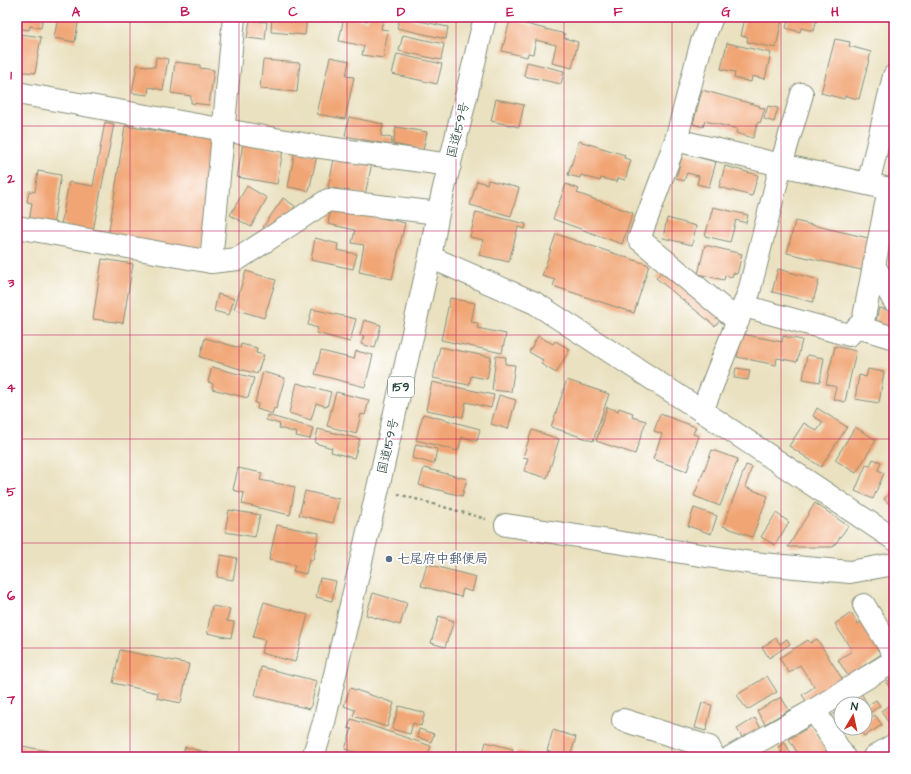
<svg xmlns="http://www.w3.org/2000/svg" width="911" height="774" viewBox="0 0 911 774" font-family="'Architects Daughter','Klee One',sans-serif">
  <rect width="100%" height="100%" fill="#fff"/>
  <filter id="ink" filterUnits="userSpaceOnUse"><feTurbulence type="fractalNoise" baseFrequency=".025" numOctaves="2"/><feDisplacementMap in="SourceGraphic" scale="8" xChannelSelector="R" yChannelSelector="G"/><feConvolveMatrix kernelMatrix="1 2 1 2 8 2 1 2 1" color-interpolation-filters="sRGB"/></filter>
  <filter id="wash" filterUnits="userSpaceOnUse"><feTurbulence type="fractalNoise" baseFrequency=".012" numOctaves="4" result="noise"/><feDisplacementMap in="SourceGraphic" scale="16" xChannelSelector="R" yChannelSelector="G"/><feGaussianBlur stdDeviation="0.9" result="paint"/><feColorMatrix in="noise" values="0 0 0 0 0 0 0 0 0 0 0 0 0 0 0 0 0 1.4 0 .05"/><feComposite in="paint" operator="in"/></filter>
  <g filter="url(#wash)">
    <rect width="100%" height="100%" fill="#eae1c0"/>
    <g id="blocks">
      <!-- building -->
      <g fill="#f1a575">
        <polygon points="17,17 43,17 41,28 30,26 29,30 17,28"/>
        <polygon points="58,17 79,17 75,42 54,38"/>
        <polygon points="272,17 307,17 305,35 271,32"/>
        <polygon points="344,17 367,21 368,17 384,17 381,29 388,30 383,58 362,55 364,46 339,41"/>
        <polygon points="400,17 448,27 446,39 397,28"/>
        <polygon points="532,17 551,17 549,22"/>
        <polygon points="745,17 773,17 782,19 776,48 747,42 748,37 741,36"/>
        <polygon points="789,17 817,17 814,31 801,28 800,32 786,28"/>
        <polygon points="250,20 267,22 265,40 247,38"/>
        <polygon points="510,20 565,34 564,38 578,42 572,68 552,63 556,45 536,40 533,54 528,53 527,57 502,51"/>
        <polygon points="21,34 41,37 35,73 17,71 17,38 21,39"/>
        <polygon points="403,35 444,44 441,60 399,51"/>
        <polygon points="835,39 850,42 849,46 871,52 859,99 845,96 844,99 821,93"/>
        <polygon points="727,43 771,53 765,79 752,76 751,82 734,78 735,72 721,69"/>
        <polygon points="397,54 442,64 437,84 392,74"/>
        <polygon points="156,57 168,59 163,90 149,87 148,95 132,93 137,65 155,67"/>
        <polygon points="330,57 349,61 346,76 354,77 345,119 317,114"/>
        <polygon points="263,60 300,63 297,92 260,89"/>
        <polygon points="175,62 200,65 200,68 214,70 209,105 191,103 191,96 171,93"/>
        <polygon points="527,62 564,71 561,84 524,76"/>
        <polygon points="702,90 760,106 759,107 765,109 760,123 758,122 753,138 736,133 737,129 705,121 703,127 693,124"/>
        <polygon points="496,99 524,105 519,127 491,121"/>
        <polygon points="768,106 778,108 774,122 764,119"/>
        <polygon points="349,117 383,124 381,136 392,138 391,145 345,136"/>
        <polygon points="105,122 114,124 92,236 61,225 69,182 93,186"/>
        <polygon points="125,126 218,140 201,251 108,237"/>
        <polygon points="396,127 427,132 423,150 393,144"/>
        <polygon points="579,141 625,155 624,158 631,160 625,180 618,178 617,182 601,178 600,181 581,175 580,178 568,175"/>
        <polygon points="243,143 283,150 277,184 237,177"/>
        <polygon points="295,150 317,155 309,191 288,187"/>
        <polygon points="683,153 716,162 709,187 697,184 699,176 687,173 684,181 676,178"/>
        <polygon points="335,155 372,163 365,195 328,187"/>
        <polygon points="725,166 758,175 752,196 719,187"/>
        <polygon points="38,171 61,175 53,226 29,222 32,203 27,202 29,191 35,192"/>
        <polygon points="488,180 519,188 511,216 470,205 477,181 487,184"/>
        <polygon points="566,184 579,189 577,193 633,213 622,244 553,219"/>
        <polygon points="247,186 267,198 251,227 230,215"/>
        <polygon points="283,198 295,206 282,225 270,231 263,227"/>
        <polygon points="331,207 405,223 392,279 359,272 364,245 352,243 355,230 328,224"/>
        <polygon points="713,207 748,215 746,223 736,220 730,242 705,236"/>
        <polygon points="476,212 526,224 525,229 518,227 509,262 479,255 483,240 470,237"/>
        <polygon points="667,218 696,226 692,245 663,238"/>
        <polygon points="795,221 877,240 870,272 787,253"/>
        <polygon points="556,234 649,265 634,313 553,286 555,280 542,276"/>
        <polygon points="315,238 338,244 337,250 357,254 353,269 311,260"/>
        <polygon points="705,245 742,254 737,274 733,273 732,277 725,275 724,280 698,274"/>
        <polygon points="893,253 894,254 894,269 891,269"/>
        <polygon points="102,259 133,264 123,323 93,319"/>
        <polygon points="778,269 819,280 813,302 772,292"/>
        <polygon points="246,271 276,280 264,318 234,309"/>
        <polygon points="662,271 721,319 715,326 656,278"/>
        <polygon points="218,294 234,299 229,315 214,311"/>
        <polygon points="450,298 475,303 471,322 478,323 477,328 506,334 502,353 441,340"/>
        <polygon points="879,308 894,311 894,330 875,326"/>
        <polygon points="312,309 356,319 350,342 316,333 318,328 308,325"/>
        <polygon points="364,320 381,325 375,348 361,344 364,336 360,335"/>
        <polygon points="742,334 782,342 783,336 802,340 797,362 777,358 776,365 737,357"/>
        <polygon points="538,336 553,344 555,341 570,349 556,373 541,364 543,360 529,352"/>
        <polygon points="205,338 240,348 241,344 257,348 256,353 264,355 257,374 200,357"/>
        <polygon points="835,346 856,351 845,402 833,399 836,387 826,384"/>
        <polygon points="440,347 491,357 487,379 471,376 469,385 433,378"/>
        <polygon points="321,351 354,359 356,351 373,355 365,387 315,374"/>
        <polygon points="807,355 824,358 820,382 803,379"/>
        <polygon points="496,356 506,357 505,364 515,365 511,392 492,390"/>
        <polygon points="212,367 254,378 248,398 212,389 213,384 208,382"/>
        <polygon points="736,368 750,370 748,380 734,378"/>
        <polygon points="868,369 884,372 879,403 855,399 859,375 866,377"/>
        <polygon points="263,372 285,378 276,409 274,408 272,414 257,409 258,404 255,403"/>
        <polygon points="567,380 609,394 593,441 551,427"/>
        <polygon points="432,382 494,395 491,408 466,402 463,417 426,410"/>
        <polygon points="297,383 331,392 327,407 316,403 311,420 289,413"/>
        <polygon points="336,392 369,400 365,415 361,414 356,434 327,426"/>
        <polygon points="499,395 516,400 508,429 491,424"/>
        <polygon points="607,407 618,411 619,408 633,413 632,417 646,421 635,454 596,441"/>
        <polygon points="817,408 847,427 821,467 789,446 804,423 817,431 823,422 813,416"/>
        <polygon points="423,414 480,429 477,441 462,437 458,451 416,440"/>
        <polygon points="660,414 696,427 693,434 699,436 687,471 653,459 662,434 654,431"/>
        <polygon points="267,415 313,428 310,439 296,436 297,433 279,428 280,424 266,420"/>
        <polygon points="855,427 876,440 856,473 835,460"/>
        <polygon points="318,429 360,439 354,458 331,452 332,448 315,443"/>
        <polygon points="532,430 559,439 547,478 524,471 528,458 523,457"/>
        <polygon points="416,444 437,449 434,464 412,458"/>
        <polygon points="712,450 738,459 720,506 694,496"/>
        <polygon points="873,459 881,462 878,470 884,473 873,499 855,491 866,465 870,466"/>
        <polygon points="746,465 752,467 745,487 768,496 752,537 723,526"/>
        <polygon points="238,468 262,473 260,480 295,487 290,515 242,504 244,493 233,490"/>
        <polygon points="424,468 467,479 462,496 419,485"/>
        <polygon points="894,488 894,508 884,499"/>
        <polygon points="305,491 339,499 333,523 299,515"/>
        <polygon points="815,503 848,526 833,547 788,547"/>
        <polygon points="694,508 717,516 711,534 688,526"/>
        <polygon points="229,510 260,515 255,537 225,532"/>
        <polygon points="776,513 789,522 775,545 761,537"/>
        <polygon points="277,525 319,533 313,560 309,559 306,574 293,571 295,565 269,560"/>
        <polygon points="221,555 237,558 233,580 217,577"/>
        <polygon points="427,564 476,577 472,592 463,589 461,597 421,586"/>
        <polygon points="320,578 336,581 332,601 316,597"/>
        <polygon points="373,593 407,603 400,625 366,615"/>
        <polygon points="264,602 308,615 295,662 261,653 265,640 253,637"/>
        <polygon points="212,606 230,609 227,621 234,622 231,638 207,633"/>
        <polygon points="851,613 858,624 862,621 883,653 848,676 838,660 852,651 835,624"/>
        <polygon points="439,616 454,621 445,647 431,643"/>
        <polygon points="776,638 780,644 787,639 790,644 769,658 762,647"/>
        <polygon points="817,639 843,680 807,702 802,695 814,687 800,665 789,673 779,658 808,640 810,643"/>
        <polygon points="120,650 189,664 181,703 157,698 158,693 113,683"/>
        <polygon points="261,667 317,681 310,709 255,696"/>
        <polygon points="767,676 777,692 747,710 737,695"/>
        <polygon points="894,677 894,694 886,682"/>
        <polygon points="350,688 394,703 387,727 353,716 355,710 344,706"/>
        <polygon points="861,693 868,705 876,700 880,706 865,716 865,704 844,704"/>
        <polygon points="781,697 789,710 765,724 757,711"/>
        <polygon points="702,703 712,705 706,731 695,728"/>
        <polygon points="891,704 894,708 894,718 888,722 881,711"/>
        <polygon points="399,706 425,713 421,726 413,723 410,734 392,729"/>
        <polygon points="841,706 841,728 846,728 840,731 831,716 837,712 835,709"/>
        <polygon points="875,715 882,725 864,736 859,728 865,728 865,722"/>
        <polygon points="755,718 761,728 743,739 737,729"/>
        <polygon points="351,719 431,746 427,757 369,757 345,749 352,729 348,728"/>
        <polygon points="811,726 830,757 800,757 789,739"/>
        <polygon points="419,729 434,734 431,742 417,737"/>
        <polygon points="553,730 576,737 570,757 566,757 547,751"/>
        <polygon points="486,742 513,749 511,757 482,757"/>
        <polygon points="785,743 793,757 784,757 778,747"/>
        <polygon points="17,745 48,751 46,757 17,757"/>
        <polygon points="185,747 209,753 208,757 182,757"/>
        <polygon points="517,751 527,753 526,757 516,757"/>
      </g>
    </g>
  </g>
  <g filter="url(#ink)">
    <use href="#blocks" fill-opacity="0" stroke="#848f7a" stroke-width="1"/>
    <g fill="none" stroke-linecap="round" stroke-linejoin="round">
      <defs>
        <g id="minor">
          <polyline points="712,17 701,45 676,140 639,239 738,321"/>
          <polyline points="17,93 314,146 450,165"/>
          <polyline points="676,140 781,165 802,94"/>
          <polyline points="868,184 894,76"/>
          <polyline points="17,227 211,262 238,259 328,200 438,213"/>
          <polyline points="430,257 535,303 702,411 894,539"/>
          <polyline points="211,262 234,17"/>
          <polyline points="874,265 894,301"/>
          <polyline points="744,306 849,335 863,322 889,189"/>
          <polyline points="858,327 894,338"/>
          <polyline points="702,411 749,292 781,165 894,190"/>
          <polyline points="506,525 752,563 850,572 894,564"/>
          <polyline points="864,605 894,654"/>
          <polyline points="814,710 844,757"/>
          <polyline points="623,720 709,747 714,757"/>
          <polyline points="731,757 814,710 894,661"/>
          <polyline points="874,757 894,745"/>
        </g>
        <polyline id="highway" points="313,757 324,722 378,488 430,257 438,213 485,17"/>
      </defs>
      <!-- minor casing -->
      <use href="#minor" stroke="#848f7a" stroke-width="24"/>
      <!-- highway casing -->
      <use href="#highway" stroke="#848f7a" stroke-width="24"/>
      <!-- path -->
      <polyline stroke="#848f7a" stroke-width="2.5" stroke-dasharray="3 3" stroke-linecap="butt" points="398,494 486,519"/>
      <!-- minor -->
      <use href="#minor" stroke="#fff" stroke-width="22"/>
      <!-- highway -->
      <use href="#highway" stroke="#fff" stroke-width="22"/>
    </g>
  </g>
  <!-- grid -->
  <path fill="none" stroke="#c2185b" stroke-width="1" stroke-opacity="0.55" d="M130,17V757M239,17V757M347,17V757M456,17V757M564,17V757M672,17V757M781,17V757M17,126H894M17,231H894M17,335H894M17,439H894M17,543H894M17,648H894"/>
  <!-- markers -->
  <circle fill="#5c6f8a" stroke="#fff" stroke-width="1.5" cx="389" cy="559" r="4"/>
  <g text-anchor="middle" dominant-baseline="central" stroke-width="3.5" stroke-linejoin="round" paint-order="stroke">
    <!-- shield labels -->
    <rect fill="#fff" stroke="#627771" stroke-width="1" x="388" y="377" width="26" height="20" rx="3"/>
    <g font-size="12" font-weight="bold" fill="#1f3d34">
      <text x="401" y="387">159</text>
    </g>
    <!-- street labels -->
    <g font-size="13" fill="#1f3d34" stroke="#fff">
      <text transform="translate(458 130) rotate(-76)">国道159号</text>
      <text transform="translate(388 446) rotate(-77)">国道159号</text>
    </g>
    <!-- service labels -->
    <g font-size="13" font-weight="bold" fill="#4e5e75" stroke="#fff" text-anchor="start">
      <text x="397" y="559">七尾府中郵便局</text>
    </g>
  </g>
  <!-- margin -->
  <rect width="911" height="774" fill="none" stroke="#fff" stroke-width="44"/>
  <!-- north arrow -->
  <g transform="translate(853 716) rotate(9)"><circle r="19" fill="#ffffff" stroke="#a5b1ae"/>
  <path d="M0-3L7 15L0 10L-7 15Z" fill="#c8321e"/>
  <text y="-6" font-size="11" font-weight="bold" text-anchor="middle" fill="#1f3d34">N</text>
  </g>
  <rect x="22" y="22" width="867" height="730" fill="none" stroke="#c2185b" stroke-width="1.5"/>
  <g font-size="13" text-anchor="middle" font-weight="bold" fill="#c2185b">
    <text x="76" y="16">A</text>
    <text x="185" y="16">B</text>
    <text x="293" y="16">C</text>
    <text x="401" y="16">D</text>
    <text x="510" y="16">E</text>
    <text x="618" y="16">F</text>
    <text x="726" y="16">G</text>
    <text x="835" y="16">H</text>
    <text x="11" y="79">1</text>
    <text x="11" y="183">2</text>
    <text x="11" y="287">3</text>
    <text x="11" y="392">4</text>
    <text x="11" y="496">5</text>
    <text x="11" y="600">6</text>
    <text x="11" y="704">7</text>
  </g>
</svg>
